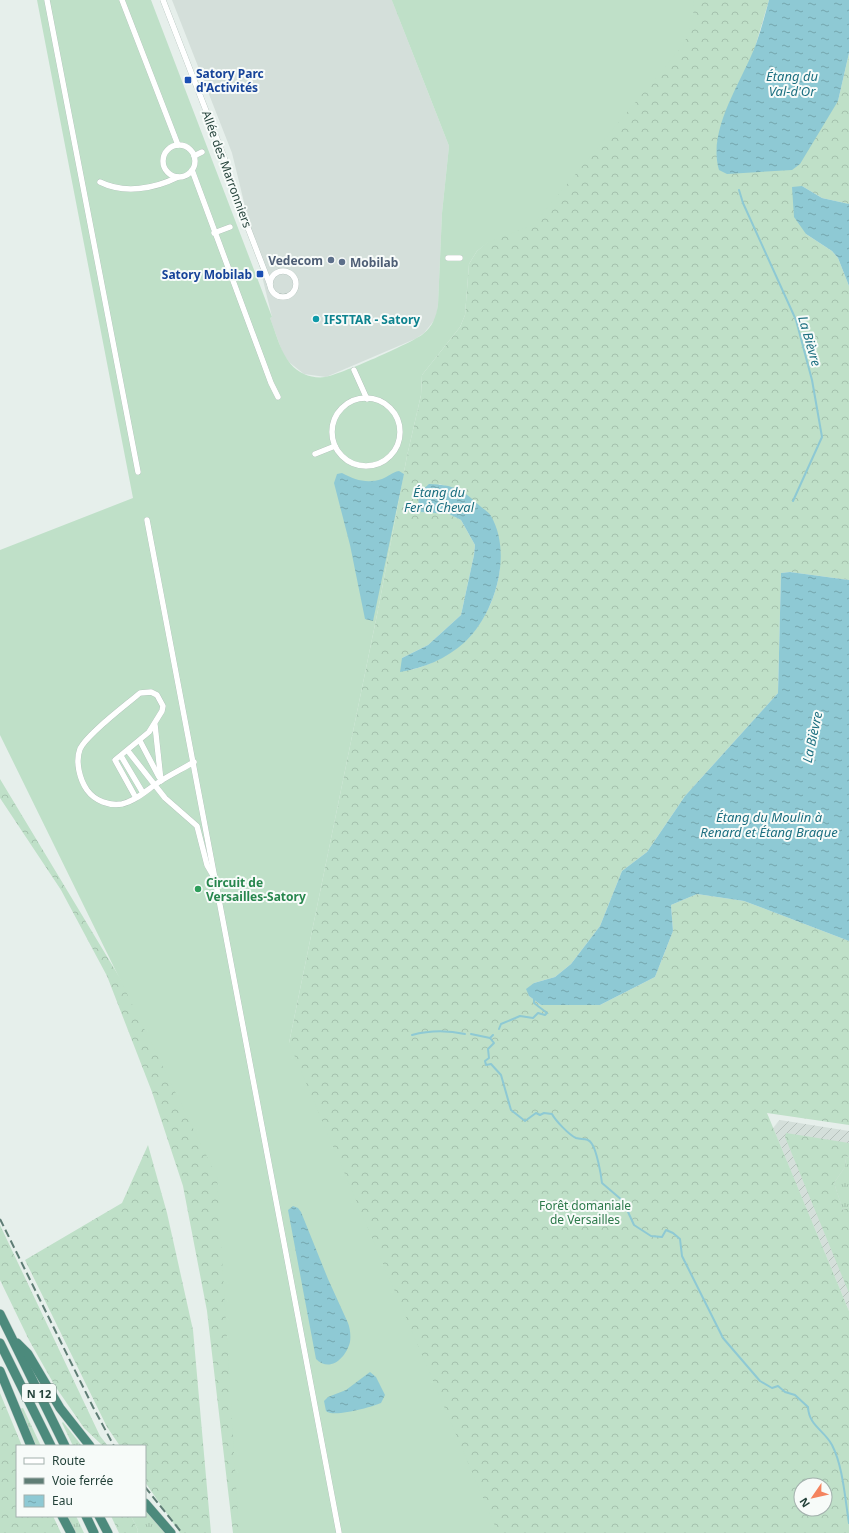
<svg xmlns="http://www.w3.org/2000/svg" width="849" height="1533" viewBox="0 0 849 1533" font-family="'Noto Sans',sans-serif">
  <defs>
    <pattern id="industrial-furrows" width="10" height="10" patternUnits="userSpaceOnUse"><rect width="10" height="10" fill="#d4dfda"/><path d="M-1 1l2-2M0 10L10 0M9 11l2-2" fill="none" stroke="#b6c1bc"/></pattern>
    <pattern id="grass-tufts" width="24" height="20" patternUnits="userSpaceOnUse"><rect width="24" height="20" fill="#bfe0c8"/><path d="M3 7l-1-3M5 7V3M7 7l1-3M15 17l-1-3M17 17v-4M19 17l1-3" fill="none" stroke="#a4c1ad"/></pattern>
    <pattern id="forest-crowns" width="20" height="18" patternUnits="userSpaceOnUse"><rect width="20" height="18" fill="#bfe0c8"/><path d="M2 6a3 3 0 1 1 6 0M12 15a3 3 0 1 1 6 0" fill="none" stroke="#a4c1ad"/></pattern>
    <pattern id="water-ripples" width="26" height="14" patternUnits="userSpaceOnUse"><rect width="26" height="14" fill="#8ec9d4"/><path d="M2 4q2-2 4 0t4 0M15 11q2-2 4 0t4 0" fill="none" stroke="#74a5ad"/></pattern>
  </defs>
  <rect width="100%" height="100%" fill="#e6efeb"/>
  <!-- built -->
  <polygon fill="#d4dfda" points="172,0 392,0 449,146 442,213 438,305 436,318 424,333 415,339 326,377 304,374 289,362 283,354 270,318 272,317 232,153"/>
  <!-- industrial -->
  <polygon fill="url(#industrial-furrows)" points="780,1120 849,1131 849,1311 773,1128"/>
  <!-- grass -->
  <g fill="url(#grass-tufts)">
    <polygon points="849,1156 849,1207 843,1210 834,1183 845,1167 846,1157"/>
    <polygon points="23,1408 41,1446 36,1446 20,1409"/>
    <polygon points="63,1422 82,1446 73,1446 62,1423"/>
    <polygon points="145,1509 165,1533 137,1533 138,1530 131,1516 145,1516"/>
    <polygon points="67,1516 76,1516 84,1533 75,1533"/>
  </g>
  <!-- forest -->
  <g fill="url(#forest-crowns)" fill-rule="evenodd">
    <path d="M392,0H769L756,44L838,101L849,53V204L822,198L802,186L806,234L832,251L838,258L849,286V580L790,572L781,573L778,693L685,796L647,852L622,871L600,926L571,964L555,977L534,983L529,996L541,1005H600L655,977L673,931L671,905L697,894L744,901L849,941V1125L767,1113L849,1311V1533H484L284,1082L289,1043L379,605L407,456L421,395L422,375L460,327L465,315L469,264L477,251L488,242ZM439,484L464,492L500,568C494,619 461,657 411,670L402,658L428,645L461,615L474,555L475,545L461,520L449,514L421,512ZM801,1485H825V1509H801Z"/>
    <polygon points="0,779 135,1003 206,1127 234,1220 249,1533 233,1533 207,1311 183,1186 152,1092 107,976 61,890 0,798"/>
    <polygon points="786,1133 849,1143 849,1156 846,1157 845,1167 834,1183 843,1210 849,1207 849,1293 785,1137"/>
    <polygon points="148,1145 167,1213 193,1330 211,1533 180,1533 145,1482 145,1446 120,1446 107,1427 25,1260 122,1203"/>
    <polygon points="0,1225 100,1436 108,1446 103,1446 84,1428 55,1386 29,1340 0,1280"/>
    <polygon points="0,1393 22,1446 17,1446 17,1516 53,1516 61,1533 0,1533"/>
    <polygon points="111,1516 131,1516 138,1530 137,1533 119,1533"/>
  </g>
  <!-- pitch -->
  <path fill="#bfe0c8" d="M37,0H151L272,317L270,318C278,338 283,365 304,374C310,377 319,378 325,377C339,375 412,343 423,334C433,326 436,317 438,305L442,213L449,146L392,0H694L693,20L684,44L533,225L489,242L477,251L469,264L465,315L460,327L422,375L421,395L407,456L379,605L289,1043L498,1533H239L217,1177L0,735V550L133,498Z"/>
  <!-- water -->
  <g fill="url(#water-ripples)">
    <path d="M769,0H849V53L838,101L800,164L792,170L727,174L719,170C707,129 742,82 756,44C761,30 765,15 769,0Z"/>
    <polygon points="802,186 822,198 849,204 849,286 838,258 832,251 806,234 794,217 792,187"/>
    <path d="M399,471L404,474L373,621L365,619L350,545L334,483L337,474L342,473C355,480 367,484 382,479C388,477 392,472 399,471Z"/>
    <path d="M429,484C454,485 462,489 480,506C483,509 489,512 491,516C513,554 495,614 465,642C446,659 424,668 400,672L402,658L428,645L461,615L474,555L475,545L461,520L449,514L421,512C416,499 418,493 429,484Z"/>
    <polygon points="790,572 849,580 849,941 744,901 697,894 671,905 673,931 655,977 600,1005 541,1005 529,996 526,989 534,983 555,977 571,964 600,926 622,871 647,852 685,796 778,693 781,573"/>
    <path d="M293,1206L298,1208L301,1212L328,1279L348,1323C350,1328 351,1336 350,1342C346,1358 330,1373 316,1359L288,1210Z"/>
    <path d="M370,1372L376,1377L385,1395L381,1403C372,1407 333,1418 326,1411L324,1401L328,1397L346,1390Z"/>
  </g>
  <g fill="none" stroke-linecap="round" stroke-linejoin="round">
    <!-- stream -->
    <g stroke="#8ec9d4" stroke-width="2">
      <polyline points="739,190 743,203 796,320 812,380 822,437 793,501"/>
      <polyline points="499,1029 501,1024 520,1016 533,1018 538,1013 545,1015 547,1013 534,1003 534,998"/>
      <polyline points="471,1034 490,1038"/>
      <path d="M412,1035C431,1030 446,1030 465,1034"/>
      <path d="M493,1035L490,1038L494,1043L488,1049L489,1058L485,1061L486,1065L491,1064L501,1075L511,1110L525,1121L536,1113L540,1115L544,1113L552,1114C555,1120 569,1135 576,1138C582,1140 588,1137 592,1144C597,1152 601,1174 602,1183L623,1201L634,1225L651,1236L662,1237L666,1230L673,1233L680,1239L682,1256L723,1338L760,1381L772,1388L778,1386L785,1392L795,1395L808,1407C809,1426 824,1430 832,1445C843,1466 845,1499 849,1523"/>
    </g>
    <defs>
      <g id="minor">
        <polyline points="47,0 138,472"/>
        <polyline points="122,0 178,145"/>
        <polyline points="163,0 224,157 233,189 270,285"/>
        <circle cx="179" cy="161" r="16"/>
        <polyline points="194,156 202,152"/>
        <polyline points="192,170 271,383 278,397"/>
        <path d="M100,182C124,194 154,189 178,177"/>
        <polyline points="214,233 230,227"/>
        <polyline points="448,258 460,258"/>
        <circle cx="283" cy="284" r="13"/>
        <polyline points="354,370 367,399"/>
        <circle cx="366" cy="432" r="34"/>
        <polyline points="315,454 335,446"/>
        <polyline points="147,520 339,1533"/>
        <polyline points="155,725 161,781"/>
        <polyline points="140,741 159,777"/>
        <polyline points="128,751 165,798 197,826 207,865 214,877"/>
        <polyline points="121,756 143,793"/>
        <path d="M136,798L115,760L149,732L162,711L163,706L157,695L151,692L140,693C126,705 87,734 80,749C75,762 80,780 87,790C95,801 109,806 122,804C136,801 148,789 159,782C170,775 182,769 194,762"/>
      </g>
      <g id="trunk">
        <polyline points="0,1314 65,1446"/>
        <polyline points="0,1343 51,1446"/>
        <polyline points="17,1343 28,1354 60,1408 90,1446"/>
        <polyline points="0,1371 31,1446"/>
        <polyline points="145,1503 171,1533"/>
        <polyline points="62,1516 71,1533"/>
        <polyline points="86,1516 94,1533"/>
        <polyline points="99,1516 108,1533"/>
      </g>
    </defs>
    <!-- minor casing -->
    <use href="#minor" stroke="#a8b8b2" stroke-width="6"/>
    <!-- trunk casing -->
    <use href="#trunk" stroke="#c2cac8" stroke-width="10"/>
    <!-- minor -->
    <use href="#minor" stroke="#fff" stroke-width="5.5"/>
    <!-- trunk -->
    <use href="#trunk" stroke="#4c8a7c" stroke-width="9"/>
    <!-- rail -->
    <g stroke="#5f7d75" stroke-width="2" stroke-dasharray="8 4" stroke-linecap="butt">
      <polyline points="0,1219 93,1407 114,1446"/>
      <polyline points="145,1487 182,1533"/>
    </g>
  </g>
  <!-- markers -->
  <g fill="#1a4fb4" stroke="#f7fbf9" stroke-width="1.5">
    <rect x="184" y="76" width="8" height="8" rx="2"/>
    <rect x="256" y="270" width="8" height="8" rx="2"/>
  </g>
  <g fill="#5c6f8a" stroke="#f7fbf9" stroke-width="1.5">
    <circle cx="331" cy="260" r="4"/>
    <circle cx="342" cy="262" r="4"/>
  </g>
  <circle fill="#0f9aa8" stroke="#f7fbf9" stroke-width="1.5" cx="316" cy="319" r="4"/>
  <circle fill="#2e9e5b" stroke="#f7fbf9" stroke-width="1.5" cx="198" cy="889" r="4"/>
  <g text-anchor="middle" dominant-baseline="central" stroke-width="4" stroke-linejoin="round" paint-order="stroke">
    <!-- shield labels -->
    <rect fill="#f7fbf9" stroke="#637a73" stroke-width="1" x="22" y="1384" width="34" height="18" rx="3"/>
    <g font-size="11" font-weight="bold" fill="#24423a">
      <text x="39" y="1393">N 12</text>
    </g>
    <!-- transit labels -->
    <g font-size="12" font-weight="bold" fill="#164399" stroke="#f7fbf9" text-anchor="start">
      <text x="196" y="73">Satory Parc<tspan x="196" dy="14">d'Activités</tspan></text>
      <text x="252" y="274" text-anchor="end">Satory Mobilab</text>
    </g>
    <!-- street labels -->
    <g font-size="12" fill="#24423a" stroke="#f7fbf9">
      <text transform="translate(227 169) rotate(70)">Allée des Marronniers</text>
    </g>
    <!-- service labels -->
    <g font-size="12" font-weight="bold" fill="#4e5e75" stroke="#f7fbf9" text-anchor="end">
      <text x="323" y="260">Vedecom</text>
      <text x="350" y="262" text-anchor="start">Mobilab</text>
    </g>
    <!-- culture labels -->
    <g font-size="12" font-weight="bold" fill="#0d838f" stroke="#f7fbf9" text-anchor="start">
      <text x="324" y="319">IFSTTAR - Satory</text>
    </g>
    <!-- leisure labels -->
    <g font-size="12" font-weight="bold" fill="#27864d" stroke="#f7fbf9" text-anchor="start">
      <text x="206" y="882">Circuit de<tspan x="206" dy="14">Versailles-Satory</tspan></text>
    </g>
    <!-- park labels -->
    <g font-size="12" fill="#2d7a4b" stroke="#f7fbf9">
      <text x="585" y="1205">Forêt domaniale<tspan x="585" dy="14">de Versailles</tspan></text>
    </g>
    <!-- water labels -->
    <g font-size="13" font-style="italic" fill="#1c6f80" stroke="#f7fbf9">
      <text x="792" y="76">Étang du<tspan x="792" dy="15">Val-d'Or</tspan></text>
      <text transform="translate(810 341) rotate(74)">La Bièvre</text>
      <text x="439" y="492">Étang du<tspan x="439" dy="15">Fer à Cheval</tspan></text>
      <text transform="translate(812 737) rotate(-78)">La Bièvre</text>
      <text x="769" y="817">Étang du Moulin à<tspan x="769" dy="15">Renard et Étang Braque</tspan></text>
    </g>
  </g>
  <!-- legend -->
  <rect x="16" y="1445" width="130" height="72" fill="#f7fbf9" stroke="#a3b1ad"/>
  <rect x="24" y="1458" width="20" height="6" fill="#ffffff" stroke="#a3b1ad"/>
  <text x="52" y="1465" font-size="12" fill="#24423a">Route</text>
  <rect x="24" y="1478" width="20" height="6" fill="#5f7d75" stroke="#a3b1ad"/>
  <text x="52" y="1485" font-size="12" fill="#24423a">Voie ferrée</text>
  <rect x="24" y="1495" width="20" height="12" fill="url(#water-ripples)" stroke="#a3b1ad"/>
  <text x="52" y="1505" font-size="12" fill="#24423a">Eau</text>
  <!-- north arrow -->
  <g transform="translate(813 1497) rotate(236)"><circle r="19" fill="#f7fbf9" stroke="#a3b1ad"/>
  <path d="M0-3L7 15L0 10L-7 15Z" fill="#f4845f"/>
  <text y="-6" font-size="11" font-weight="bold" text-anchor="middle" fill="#24423a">N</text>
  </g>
</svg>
